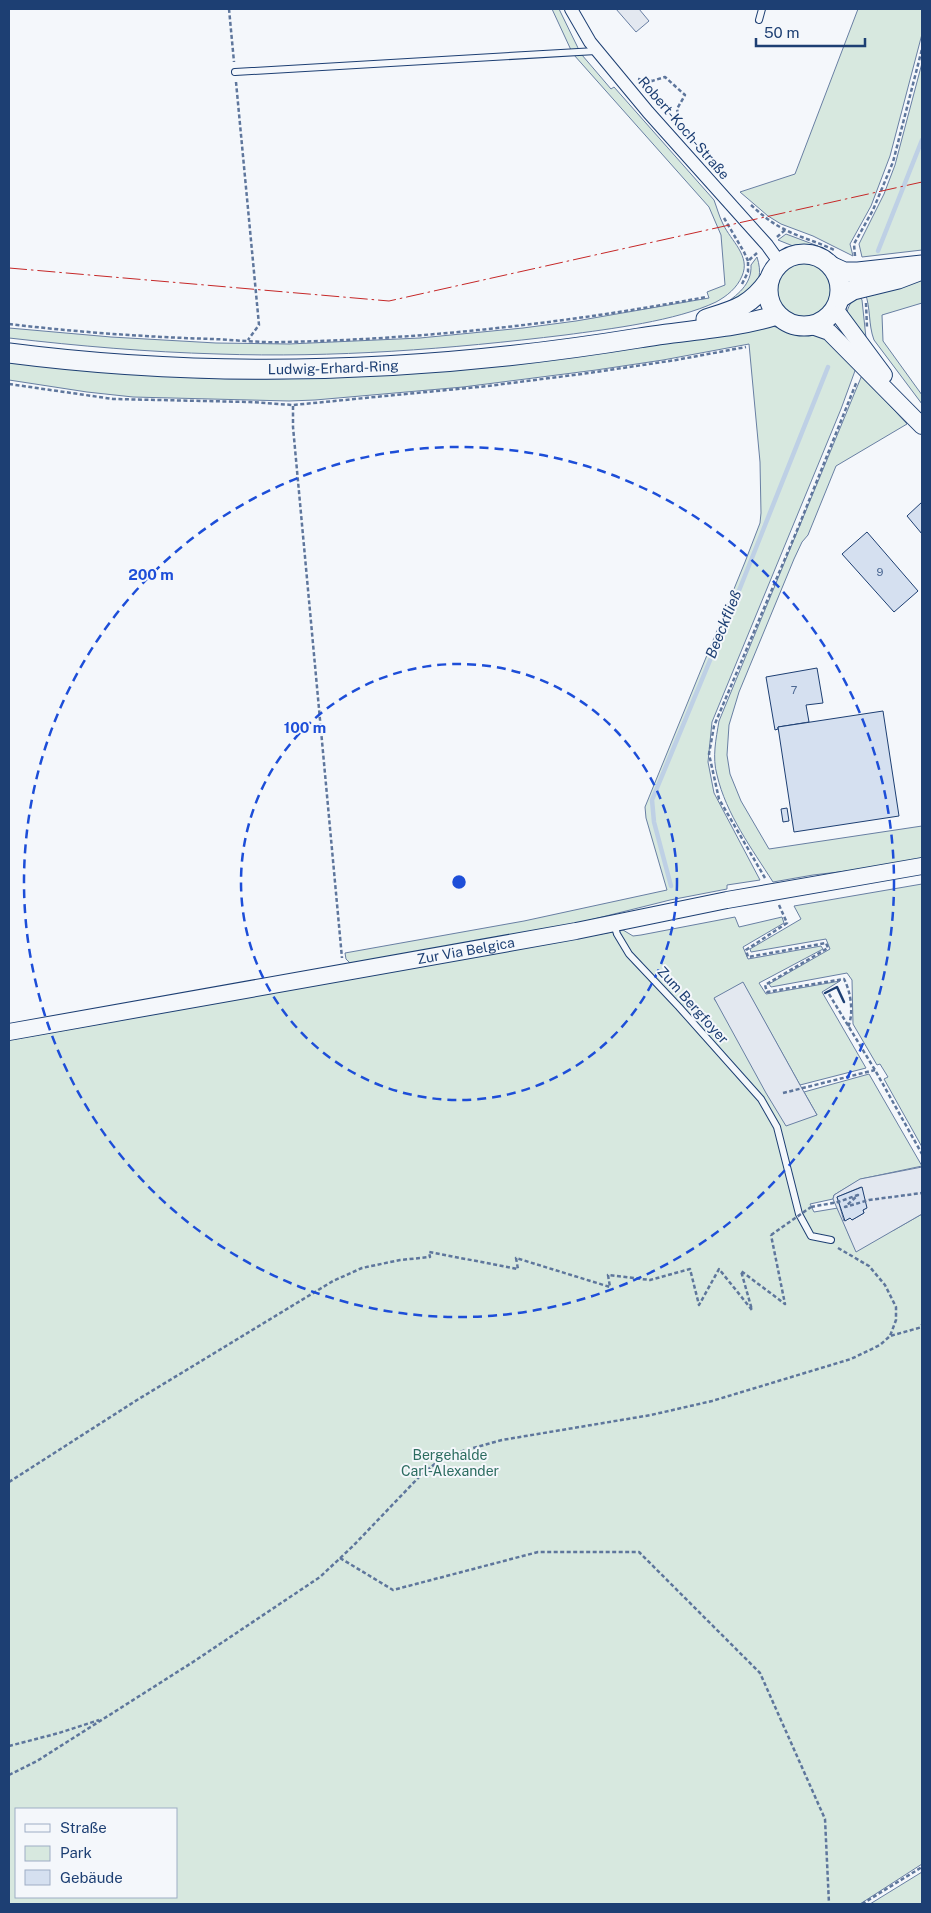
<svg xmlns="http://www.w3.org/2000/svg" width="931" height="1913" viewBox="0 0 931 1913" font-family="'Public Sans',sans-serif">
  <rect width="100%" height="100%" fill="#f4f7fb"/>
  <!-- green -->
  <g fill="#d7e8df" stroke="#687fa3" fill-rule="evenodd">
    <polygon points="552,9 559,9 579,50 571,50"/>
    <polygon points="858,9 922,9 922,34 890,156 871,206 850,244 853,256 813,236 781,224 768,216 740,192 795,174"/>
    <path d="M574,55H582L611,89L614,87L714,200C717,208 719,216 723,224C731,241 751,256 742,276C737,288 727,296 716,302C676,321 610,329 565,335C450,349 334,358 218,354C147,352 79,346 9,338V328L111,337L216,343L289,344L420,338L523,328L576,321L709,298L707,292L725,285L721,235L709,207Z"/>
    <polygon points="922,63 922,250 862,257 859,244 884,194 895,165"/>
    <polygon points="786,234 818,246 793,246 778,240"/>
    <path d="M757,257C767,289 746,293 722,306C737,295 752,285 751,265Z"/>
    <circle cx="803" cy="290" r="28"/>
    <path d="M922,280V303L882,315L883,341L922,395V404L874,340C868,324 871,308 865,293Z"/>
    <path d="M859,295L862,300L866,338L846,316C848,306 851,301 859,295Z"/>
    <path d="M769,325L804,335L815,334L823,337L856,368L841,409L712,722L708,762L714,793L760,880L727,885V889L670,900L562,927L351,964L346,959L345,953L524,921L667,890L646,818L645,807L745,562L760,523L761,513L760,462L749,344L663,360L596,370L463,387L315,400L289,401L133,397L87,392L9,380V362C74,368 139,375 204,378C274,381 345,377 415,372C534,363 652,348 769,325Z"/>
    <path d="M862,375L907,424L836,466L808,535L802,542L794,559L739,692L729,725L727,755L730,774L741,801L769,849L922,826V862L813,875L773,882C752,849 726,814 717,775C712,757 716,739 719,721Z"/>
    <polygon points="922,884 922,1147 884,1079 888,1077 880,1064 877,1065 853,1024 852,980 847,973 771,987 769,984 830,949 826,939 751,952 750,949 801,919 794,906"/>
    <path d="M735,917L739,927L782,917L784,923L743,947L748,959L821,946L823,949L759,983L766,994L840,981L822,992L866,1068L800,1085L743,983L714,999L817,1115L804,1092L869,1074L922,1166L861,1179L834,1195L833,1199L810,1204L814,1212L838,1208L851,1240L894,1230L922,1214V1323L921,1324L922,1327V1864L860,1904H9V1040L623,930L633,936L641,935ZM16,1809H176V1897H16Z"/>
    <polygon points="922,1872 922,1904 870,1904"/>
  </g>
  <!-- parking -->
  <g fill="#e3e8f0" stroke="#687fa3" fill-rule="evenodd">
    <polygon points="616,9 639,9 649,21 636,32"/>
    <polygon points="743,982 800,1085 817,1115 786,1126 766,1093 714,998"/>
    <path d="M922,1167V1214L856,1252L833,1199L834,1195L860,1179ZM861,1187L866,1208L863,1210L864,1213L852,1220L850,1218L844,1221L837,1197Z"/>
  </g>
  <g fill="none" stroke-linecap="round" stroke-linejoin="round">
    <!-- stream -->
    <g stroke="#bed0e5" stroke-width="4.5">
      <polyline points="878,251 922,140"/>
      <polyline points="671,886 654,822 652,800 740,588 828,367"/>
    </g>
  </g>
  <!-- building -->
  <g fill="#d5e0f0" stroke="#1d3f73">
    <polygon points="922,502 922,534 907,516"/>
    <polygon points="867,532 918,591 894,612 842,554"/>
    <polygon points="817,668 823,703 806,705 809,722 778,727 778,729 775,730 766,677"/>
    <polygon points="883,711 899,816 794,832 778,727"/>
    <polygon points="787,808 789,821 783,822 781,809"/>
    <polygon points="862,1187 867,1208 863,1210 864,1213 852,1220 850,1218 845,1221 837,1197"/>
  </g>
  <g fill="none" stroke-linecap="round" stroke-linejoin="round">
    <defs>
      <g id="service">
        <polyline points="759,20 762,9"/>
        <polyline points="235,72 596,51"/>
        <polyline points="614,924 617,934 629,954 679,1007 761,1099 777,1127 799,1214 811,1236 831,1240"/>
      </g>
      <polyline id="minor" points="571,9 590,42 648,112 767,245 780,263"/>
      <g id="tertiary">
        <polyline points="835,309 884,375"/>
        <polyline points="812,326 829,332 922,426"/>
        <path id="s1" d="M9,1032L576,931L727,900L922,866"/>
      </g>
      <g id="secondary">
        <circle cx="804" cy="290" r="36"/>
        <polyline points="833,267 844,272 858,272 922,265"/>
        <polyline points="840,298 853,290 898,279 919,271"/>
        <path d="M706,319C735,310 751,306 769,280"/>
        <path id="s2" d="M9,353C218,380 431,372 639,338C685,330 733,329 777,315"/>
      </g>
    </defs>
    <!-- service casing -->
    <use href="#service" stroke="#1d3f73" stroke-width="8"/>
    <!-- minor casing -->
    <use href="#minor" stroke="#1d3f73" stroke-width="14"/>
    <!-- tertiary casing -->
    <use href="#tertiary" stroke="#1d3f73" stroke-width="18"/>
    <!-- secondary casing -->
    <use href="#secondary" stroke="#1d3f73" stroke-width="21"/>
    <!-- path -->
    <g stroke="#5e769c" stroke-width="2.5" stroke-dasharray="4 2.5" stroke-linecap="butt">
      <polyline points="229,9 234,62"/>
      <polyline points="638,79 652,81 665,77 685,95 677,109 681,128"/>
      <polyline points="236,82 259,325 248,340"/>
      <path d="M751,205C761,214 771,223 784,229C800,238 819,242 836,251"/>
      <polyline points="724,218 744,252 748,261"/>
      <polyline points="777,237 785,230"/>
      <polyline points="855,256 854,244 873,210 893,162 922,49"/>
      <polyline points="742,284 748,272 748,261 757,253"/>
      <polyline points="866,303 867,328"/>
      <path d="M9,324C76,332 145,337 213,339C237,340 261,343 285,342C426,339 568,323 706,297"/>
      <polyline points="9,384 113,399 250,402 293,405 488,386 589,373 676,360 746,347"/>
      <polyline points="293,406 293,427 342,958"/>
      <polyline points="765,878 719,799 709,754 714,726 798,528 857,381"/>
      <path d="M779,905L787,923L746,950L748,957L826,943L828,948L765,985L767,992L844,979C851,992 854,1014 848,1027"/>
      <polyline points="829,994 875,1070 922,1154"/>
      <polyline points="783,1093 875,1070"/>
      <polyline points="811,1207 838,1202 858,1195 845,1207 869,1200 922,1193"/>
      <polyline points="838,1248 869,1266 885,1285 896,1307 896,1320 890,1336"/>
      <polyline points="9,1482 137,1400 333,1281 362,1268 400,1260 430,1257 429,1252 518,1269 516,1258 610,1287 608,1275 650,1280 690,1269 699,1305 719,1269 752,1310 741,1271 785,1304 771,1235"/>
      <polyline points="340,1558 393,1590 538,1552 639,1552 760,1673 825,1819 829,1904"/>
      <polyline points="9,1746 59,1733 99,1720"/>
      <polyline points="9,1775 37,1761 193,1662 320,1577 353,1546 420,1476 436,1463 452,1454 502,1440 651,1415 712,1401 851,1359 880,1345 890,1336 922,1327"/>
      <polyline points="862,1904 922,1867"/>
    </g>
    <!-- service -->
    <use href="#service" stroke="#f4f7fb" stroke-width="6"/>
    <!-- minor -->
    <use href="#minor" stroke="#f4f7fb" stroke-width="12"/>
    <!-- tertiary -->
    <use href="#tertiary" stroke="#f4f7fb" stroke-width="16"/>
    <!-- secondary -->
    <use href="#secondary" stroke="#f4f7fb" stroke-width="19"/>
    <!-- path-bridge -->
    <polyline stroke="#5e769c" stroke-width="2.5" stroke-dasharray="4 2.5" stroke-linecap="butt" points="771,1235 811,1207"/>
    <!-- wall -->
    <polyline stroke="#1d3f73" stroke-width="2.5" points="825,993 837,987 844,1002"/>
    <!-- power -->
    <polyline stroke="#c62828" stroke-width="1" stroke-dasharray="18 4 2.5 4" stroke-linecap="butt" points="9,268 389,301 922,182"/>
  </g>
  <!-- distance rings -->
  <g fill="none" stroke="#1d4ed8" stroke-width="2.5" stroke-dasharray="9 6">
    <circle cx="459" cy="882" r="218"/>
    <circle cx="459" cy="882" r="435"/>
  </g>
  <g text-anchor="middle" dominant-baseline="central" stroke-width="4" stroke-linejoin="round" paint-order="stroke">
    <!-- number labels -->
    <g font-size="11" fill="#4b6792">
      <text x="880" y="572">9</text>
      <text x="794" y="690">7</text>
    </g>
    <!-- street labels -->
    <g font-size="14" fill="#1d3f73" stroke="#f4f7fb">
      <text transform="translate(684 128) rotate(49)">Robert-Koch-Straße</text>
      <text stroke="none"><textPath href="#s2" startOffset="325">Ludwig-Erhard-Ring</textPath></text>
      <text stroke="none"><textPath href="#s1" startOffset="464">Zur Via Belgica</textPath></text>
      <text transform="translate(693 1005) rotate(48)">Zum Bergfoyer</text>
    </g>
    <!-- park labels -->
    <g font-size="14" fill="#2c6c60" stroke="#f4f7fb">
      <text x="450" y="1455">Bergehalde<tspan x="450" dy="16">Carl-Alexander</tspan></text>
    </g>
    <!-- water labels -->
    <g font-size="15" font-style="italic" fill="#1d3f73" stroke="#f4f7fb">
      <text transform="translate(723 624) rotate(-68)">Beeckfließ</text>
    </g>
  </g>
  <circle cx="459" cy="882" r="8" fill="#1d4ed8" stroke="#f4f7fb" stroke-width="2.5"/>
  <g font-size="15" text-anchor="middle" font-weight="bold" fill="#1d4ed8" stroke="#f4f7fb" stroke-width="4" stroke-linejoin="round" paint-order="stroke">
    <text x="151" y="580">200 m</text>
    <text x="305" y="733">100 m</text>
  </g>
  <!-- border -->
  <rect width="931" height="1913" fill="none" stroke="#1d3f73" stroke-width="20"/>
  <!-- legend -->
  <rect x="15" y="1808" width="162" height="90" fill="#f4f7fb" stroke="#9eadc5"/>
  <rect x="25" y="1824" width="25" height="8" fill="#f4f7fb" stroke="#9eadc5"/>
  <text x="60" y="1833" font-size="15" fill="#1d3f73">Straße</text>
  <rect x="25" y="1846" width="25" height="15" fill="#d7e8df" stroke="#9eadc5"/>
  <text x="60" y="1858" font-size="15" fill="#1d3f73">Park</text>
  <rect x="25" y="1870" width="25" height="15" fill="#d5e0f0" stroke="#9eadc5"/>
  <text x="60" y="1883" font-size="15" fill="#1d3f73">Gebäude</text>
  <!-- scale -->
  <path d="M756 38v8h109v-8" fill="none" stroke="#1d3f73" stroke-width="2.5"/>
  <text x="764" y="38" font-size="15" fill="#1d3f73" stroke="#f4f7fb" stroke-width="4" paint-order="stroke">50 m</text>
</svg>
